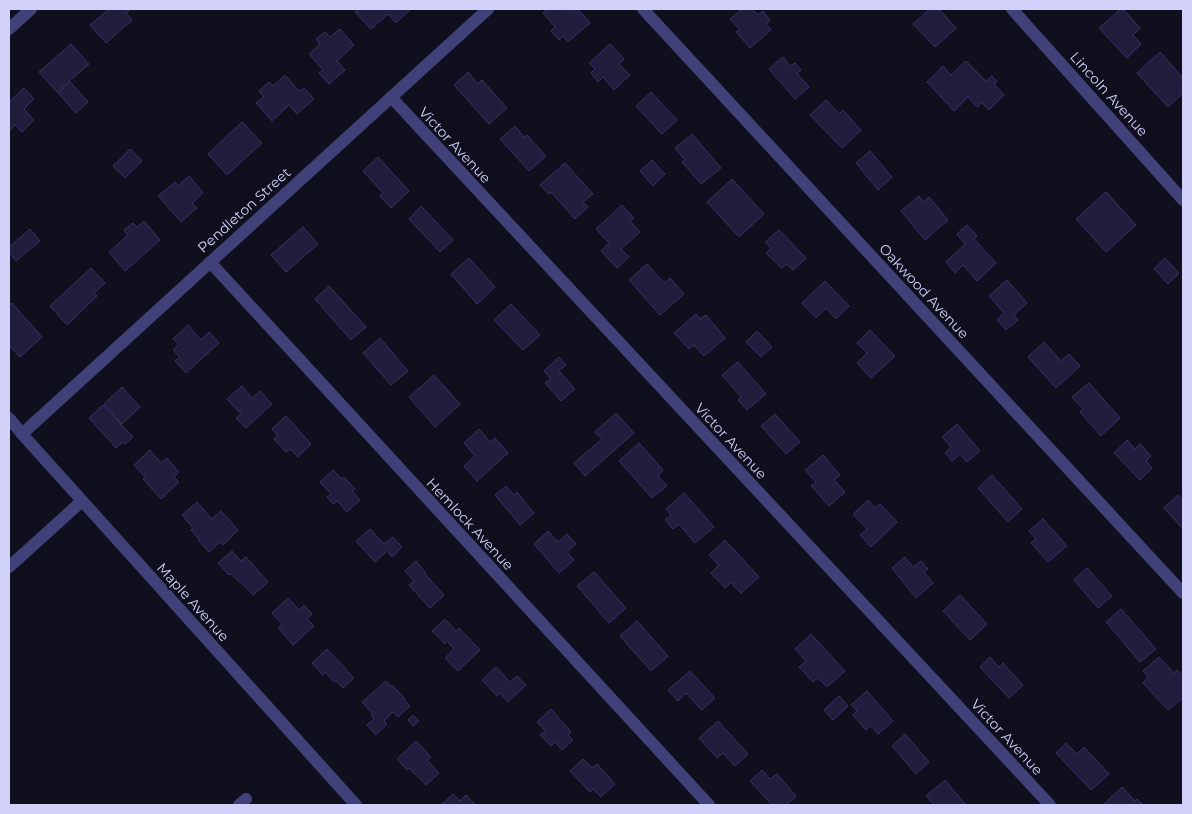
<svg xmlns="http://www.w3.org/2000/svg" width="1192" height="814" viewBox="0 0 1192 814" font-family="Montserrat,sans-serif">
  <rect width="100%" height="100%" fill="#100f1e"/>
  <!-- building -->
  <g fill="#211d3d" stroke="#383166">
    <polygon points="109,9 131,9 126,13 132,20 106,43 90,25"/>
    <polygon points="358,9 411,9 396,23 388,14 371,29 355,12"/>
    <polygon points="548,9 572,10 578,9 590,23 568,42 563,36 559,40 551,31 555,27 543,13"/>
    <polygon points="742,9 752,9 758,15 763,11 770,20 766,24 771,30 750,48 736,32 740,30 730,19"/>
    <polygon points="930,9 939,9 956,28 935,47 913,24"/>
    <polygon points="1121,9 1123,9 1140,28 1133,35 1141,44 1127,58 1099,28"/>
    <polygon points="340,29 354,45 337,61 345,70 329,84 319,73 323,70 309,54 320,44 316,39 325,32 330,37"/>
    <polygon points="71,44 89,64 57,92 39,72"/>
    <polygon points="610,44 624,59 619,64 630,75 614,90 603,77 598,82 591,73 595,69 589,63"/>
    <polygon points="1160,52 1183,78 1183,93 1168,107 1137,73"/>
    <polygon points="783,57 790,66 795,63 801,70 797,73 809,87 795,99 769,69"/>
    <polygon points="966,61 986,81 992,76 997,82 994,84 1004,95 989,110 982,103 977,107 968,97 954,111 927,82 943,66 951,75"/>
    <polygon points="468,72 478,84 482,80 507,108 489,124 454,85"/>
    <polygon points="285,75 299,91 304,88 314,99 297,114 289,105 272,121 256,103 264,97 259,91 269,82 273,86"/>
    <polygon points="70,82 88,102 76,113 58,93"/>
    <polygon points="24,88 34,99 24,109 34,120 22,132 15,125 9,131 9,102"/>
    <polygon points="651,92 677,120 662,134 636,106"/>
    <polygon points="826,100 839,114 843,110 861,130 842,148 810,115"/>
    <polygon points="242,122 262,143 227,175 208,154"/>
    <polygon points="515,126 524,137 527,135 546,156 529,171 500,139"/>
    <polygon points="692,134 721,168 701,184 682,162 685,160 675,148"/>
    <polygon points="130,149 142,161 125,178 113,166"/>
    <polygon points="870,151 892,177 878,190 856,163"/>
    <polygon points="378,157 409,191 391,208 380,196 383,193 363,171"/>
    <polygon points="652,160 665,174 653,186 640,171"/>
    <polygon points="565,163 593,194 583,202 588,207 575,219 551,192 549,194 540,185"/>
    <polygon points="189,176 203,193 192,203 197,208 181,222 158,196 175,182 178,186"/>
    <polygon points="732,179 764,214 739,237 707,202"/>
    <polygon points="1106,192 1136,225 1106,252 1076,219"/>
    <polygon points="919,196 923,202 929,197 948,220 925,240 901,211"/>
    <polygon points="622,205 634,218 630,221 640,232 621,249 629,257 617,268 601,251 609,243 596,229"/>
    <polygon points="421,206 453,240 440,252 409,219"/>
    <polygon points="144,221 160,240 125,271 109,252 128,235 124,230 133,223 137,227"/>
    <polygon points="967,225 977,236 974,239 996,263 977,281 963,265 955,273 946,262 965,244 957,234"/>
    <polygon points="303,227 318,244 286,272 271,255"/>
    <polygon points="30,229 40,241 16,261 9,252 9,247"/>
    <polygon points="779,230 806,258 793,270 787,264 781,268 766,253 771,248 765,242"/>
    <polygon points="469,258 495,287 477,304 451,274"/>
    <polygon points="1165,258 1179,273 1168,284 1154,269"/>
    <polygon points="647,264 664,283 670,278 684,294 660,315 629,280"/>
    <polygon points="91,268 105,283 94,293 97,296 67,325 50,306"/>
    <polygon points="1007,280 1027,303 1014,315 1018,320 1006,330 997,320 1004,313 989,296"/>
    <polygon points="825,281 849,306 836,319 826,308 816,318 802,303"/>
    <polygon points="329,286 366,327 351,340 315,299"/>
    <polygon points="12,303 42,337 20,357 9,345 9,305"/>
    <polygon points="511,304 540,335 523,350 494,320"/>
    <polygon points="696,314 700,319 706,315 725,338 704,356 694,345 689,349 674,333"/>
    <polygon points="188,325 201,340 209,332 219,343 186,373 175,361 180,357 173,350 179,344 173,339"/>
    <polygon points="870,330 895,356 871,378 857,363 867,353 857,343"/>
    <polygon points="757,331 772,347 761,357 746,342"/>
    <polygon points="380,338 408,371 391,385 363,353"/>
    <polygon points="1044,342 1061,361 1069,354 1080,366 1056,388 1028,357"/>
    <polygon points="559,357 566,365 559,371 575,389 561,401 545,383 551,379 544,371"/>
    <polygon points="738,362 766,394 747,410 738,400 741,397 722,375"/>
    <polygon points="434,375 460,404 435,427 409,397"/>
    <polygon points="1089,383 1120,418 1101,436 1080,412 1083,409 1072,397"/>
    <polygon points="242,386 252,398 260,391 272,404 246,428 236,418 241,414 227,399"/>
    <polygon points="122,387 140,407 122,424 104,404"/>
    <polygon points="103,405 133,437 125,444 123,442 116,448 89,418"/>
    <polygon points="616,413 634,433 585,476 574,463 602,439 595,432"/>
    <polygon points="775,414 800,442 786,454 761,426"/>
    <polygon points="286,416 311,444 298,457 290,449 286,452 274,439 278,436 272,429"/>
    <polygon points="957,424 980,451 967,462 960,454 952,461 945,453 951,447 942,437"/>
    <polygon points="479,429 490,442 495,438 508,453 477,481 464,466 475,456 464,443"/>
    <polygon points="1127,440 1135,449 1140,444 1151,456 1146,461 1152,468 1140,480 1114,453"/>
    <polygon points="639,443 663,470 658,476 667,486 652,498 619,461"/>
    <polygon points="150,450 161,463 167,458 179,472 174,477 179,482 161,499 143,479 145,477 134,465"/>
    <polygon points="823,455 840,475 834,480 845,492 829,506 811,486 816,482 805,470"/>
    <polygon points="333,470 342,479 344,477 355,489 352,491 360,500 347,512 337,501 333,504 327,497 331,494 320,482"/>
    <polygon points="992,475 1022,509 1008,522 978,488"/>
    <polygon points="506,486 514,495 517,492 534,513 520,525 495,495"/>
    <polygon points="684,493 714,527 695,543 679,524 673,529 665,520 671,515 666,509"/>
    <polygon points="1178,495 1183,501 1183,529 1164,508"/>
    <polygon points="868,500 875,508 880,504 897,522 871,547 860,535 867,529 853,514"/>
    <polygon points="197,502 212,519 221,511 238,530 223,545 220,542 209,552 198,540 199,539 191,530 193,528 182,515"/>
    <polygon points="1043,519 1067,546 1048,562 1031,543 1036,539 1029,531"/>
    <polygon points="370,529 384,544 393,537 402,547 392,557 387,551 375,562 356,541"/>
    <polygon points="548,531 558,542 567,534 576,544 567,552 574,560 559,573 534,544"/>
    <polygon points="725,540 759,577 741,593 731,583 725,588 711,573 719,565 709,555"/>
    <polygon points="232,551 241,561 246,557 268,582 253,595 241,582 240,583 231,574 229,575 218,563"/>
    <polygon points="905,557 913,567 921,561 928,569 924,572 933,583 916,598 892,568"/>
    <polygon points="416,561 426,573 425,574 444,595 430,608 409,585 414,581 405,571"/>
    <polygon points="1087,568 1112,596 1098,608 1074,580"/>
    <polygon points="594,572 626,608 609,623 577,586"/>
    <polygon points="960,595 987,624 970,640 943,611"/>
    <polygon points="288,598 299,610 304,605 312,614 307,619 314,626 293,645 278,628 282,624 272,613"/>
    <polygon points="1121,609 1156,649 1140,662 1106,622"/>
    <polygon points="445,619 456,631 459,628 480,650 458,671 445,658 454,649 447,641 445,644 432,631"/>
    <polygon points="637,621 668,656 651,671 620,636"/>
    <polygon points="811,634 845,671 827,687 818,678 813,682 799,667 806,661 795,649"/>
    <polygon points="327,649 354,678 343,688 336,681 334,682 325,672 323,675 312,663"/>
    <polygon points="990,657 999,667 1003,663 1023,685 1009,698 980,667"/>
    <polygon points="1159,657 1174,673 1177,670 1183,676 1183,702 1181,699 1168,710 1143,683 1148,677 1143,671"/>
    <polygon points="496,667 510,682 517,676 526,685 508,702 500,693 497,696 482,680"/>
    <polygon points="690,671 715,698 702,710 686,693 678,701 668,690"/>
    <polygon points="386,681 391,686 392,685 405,699 404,700 410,706 398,717 393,712 384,721 387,724 376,735 367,725 374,719 371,715 373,714 362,702"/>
    <polygon points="867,691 893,721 878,734 871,726 866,730 853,715 857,711 851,705"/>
    <polygon points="839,696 848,706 833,720 824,710"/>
    <polygon points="551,709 571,732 568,735 573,740 562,750 555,742 551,746 540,735 545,731 537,722"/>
    <polygon points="413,715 419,721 413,726 408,720"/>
    <polygon points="718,721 748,754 735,766 723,753 717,758 699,738"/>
    <polygon points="905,734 929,762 916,774 892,746"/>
    <polygon points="416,741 431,757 427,760 439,773 426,785 409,768 407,770 397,759"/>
    <polygon points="1066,743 1077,754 1084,747 1109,774 1091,790 1056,753"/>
    <polygon points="583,759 592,768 597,764 615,784 601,797 593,789 590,792 570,771"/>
    <polygon points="762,770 770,779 777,774 796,796 786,805 772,805 750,781"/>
    <polygon points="945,780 966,805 934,805 926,796"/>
    <polygon points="1122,787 1135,801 1137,799 1143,805 1105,805 1104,804"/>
    <polygon points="453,794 460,801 466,795 475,805 441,805"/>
  </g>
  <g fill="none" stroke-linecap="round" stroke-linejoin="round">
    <!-- minor -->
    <g stroke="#3f4178" stroke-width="12">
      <polyline points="643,9 1183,593"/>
      <polyline points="1012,9 1183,200"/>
      <polyline points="9,29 31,9"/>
      <polyline points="391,97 1050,805"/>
      <polyline points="210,262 709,805"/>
      <polyline points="9,418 22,434 356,805"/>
      <polyline points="22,434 488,9"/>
      <polyline points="9,567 82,501"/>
      <polyline points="239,805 246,799"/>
    </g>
  </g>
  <g text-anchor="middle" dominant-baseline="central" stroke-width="4.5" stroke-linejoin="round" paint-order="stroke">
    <!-- street labels -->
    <g font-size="14" fill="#d2d1fa" stroke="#100f1e">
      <text transform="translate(1109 94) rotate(48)">Lincoln Avenue</text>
      <text transform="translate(455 145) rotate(47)">Victor Avenue</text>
      <text transform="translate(244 210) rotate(-42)">Pendleton Street</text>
      <text transform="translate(924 291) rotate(47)">Oakwood Avenue</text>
      <text transform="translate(731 441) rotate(47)">Victor Avenue</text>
      <text transform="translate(470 524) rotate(47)">Hemlock Avenue</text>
      <text transform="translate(193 602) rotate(48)">Maple Avenue</text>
      <text transform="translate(1007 737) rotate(47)">Victor Avenue</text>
    </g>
  </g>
  <!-- border -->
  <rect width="1192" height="814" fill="none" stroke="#d2d1fa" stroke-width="20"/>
</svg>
